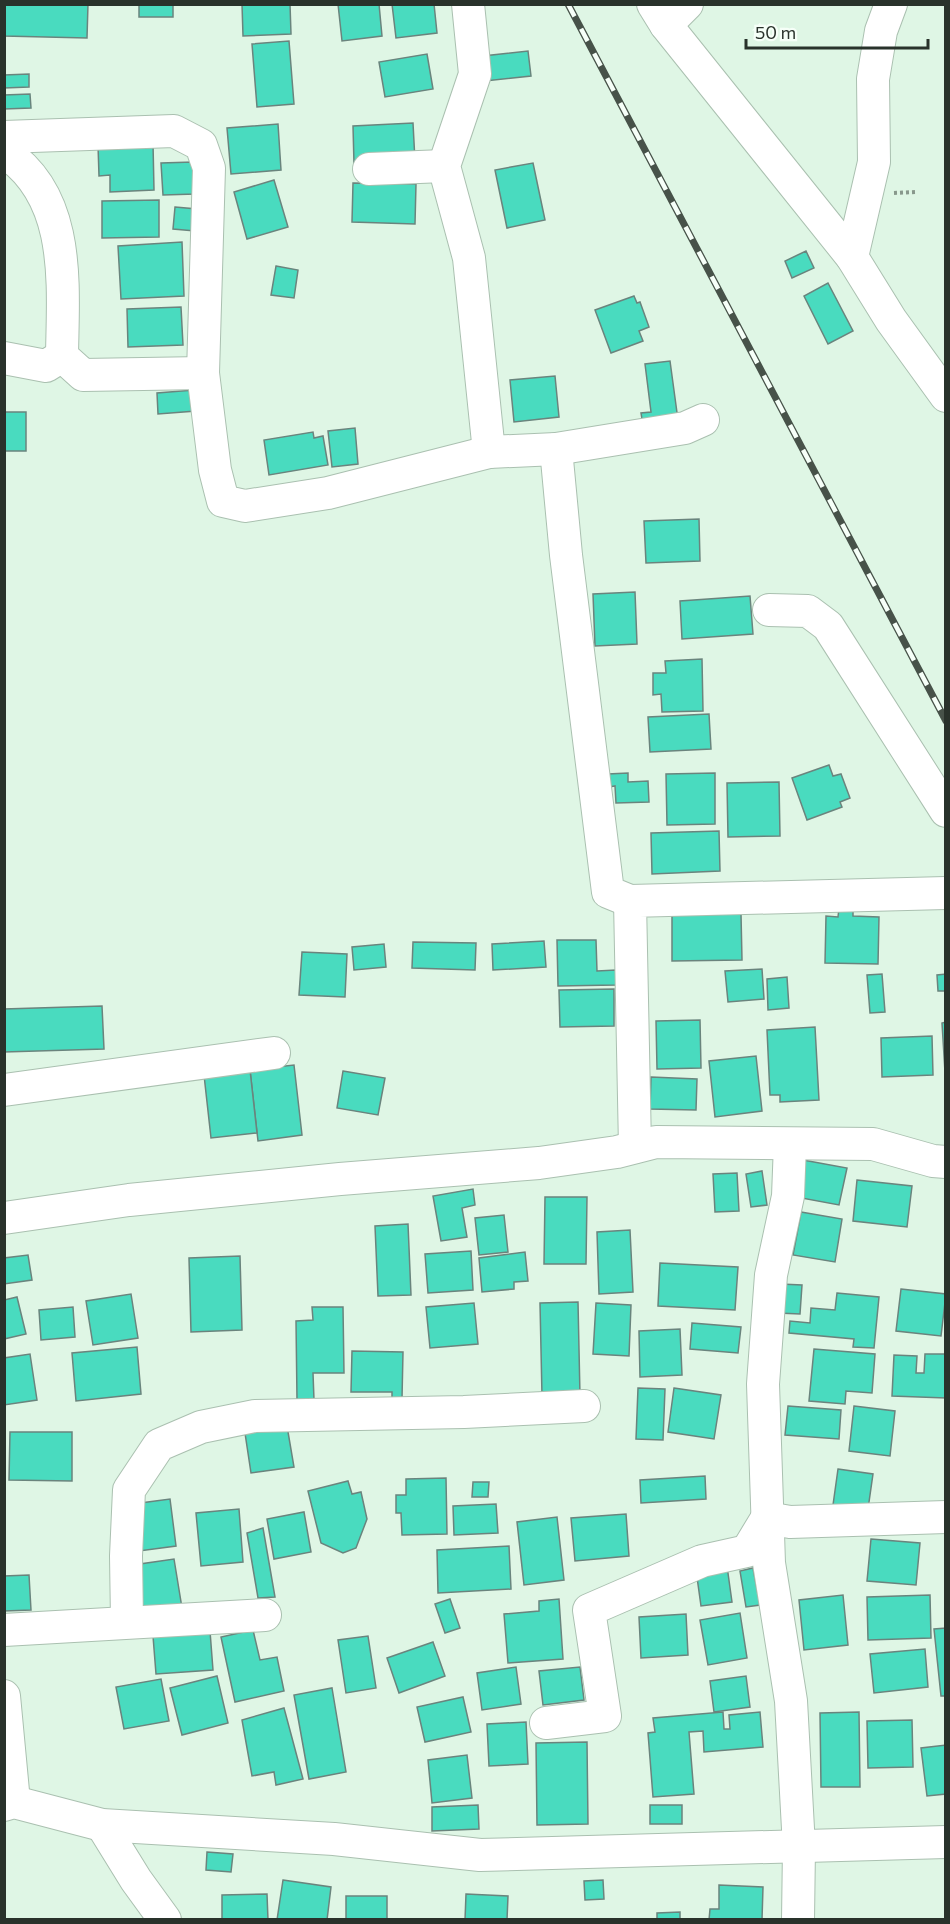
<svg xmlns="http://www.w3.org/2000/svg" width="950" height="1924" viewBox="0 0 950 1924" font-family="Commissioner,sans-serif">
  <rect width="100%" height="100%" fill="#dff6e5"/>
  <!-- building -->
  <g fill="#49dbbf" stroke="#6a847d" stroke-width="1.5">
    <polygon points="4,4 88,4 87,38 4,36"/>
    <rect x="139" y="4" width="34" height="13"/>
    <polygon points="242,4 290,4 291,34 243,36"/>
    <polygon points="338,4 379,4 382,36 342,41"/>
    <polygon points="392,4 434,4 437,33 396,38"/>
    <polygon points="289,41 294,104 257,107 252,44"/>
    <polygon points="528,51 531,76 485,81 483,56"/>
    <polygon points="427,54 433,89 385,97 379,62"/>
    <polygon points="29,74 29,87 4,88 4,75"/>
    <polygon points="30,94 31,108 4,109 4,95"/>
    <polygon points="413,123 415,161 354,164 353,126"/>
    <polygon points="278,124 281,170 231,174 227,128"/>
    <polygon points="153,143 154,190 110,192 110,175 99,176 98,145"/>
    <polygon points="193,162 195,194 163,195 161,163"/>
    <polygon points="533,163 545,220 507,228 495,170"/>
    <polygon points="274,180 288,227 247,239 234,192"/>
    <polygon points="353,183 416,184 415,224 352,222"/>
    <polygon points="159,200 159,237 102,238 102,201"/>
    <polygon points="175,207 197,209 195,231 173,229"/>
    <polygon points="182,242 184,296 121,299 118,246"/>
    <polygon points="806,251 814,268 792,278 785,261"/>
    <polygon points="276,266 298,270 294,298 271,295"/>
    <polygon points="828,283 853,331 828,344 804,296"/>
    <polygon points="634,296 637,303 640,302 649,327 639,331 643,341 611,353 595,310"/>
    <polygon points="181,307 183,345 128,347 127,309"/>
    <polygon points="670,361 678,420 643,425 641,413 651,412 645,364"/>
    <polygon points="555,376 559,417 514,422 510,380"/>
    <polygon points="194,390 196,411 158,414 157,393"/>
    <rect x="4" y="412" width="22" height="39"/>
    <polygon points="355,428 358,464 332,467 328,431"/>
    <polygon points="313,432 314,438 323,436 328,465 269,475 264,440"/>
    <polygon points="699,519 700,561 646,563 644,521"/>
    <polygon points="635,592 637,644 595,646 593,594"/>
    <polygon points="750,596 753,634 682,639 680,601"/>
    <polygon points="702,659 703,711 662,712 661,694 653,695 653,673 666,673 665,661"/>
    <polygon points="709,714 711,749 650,752 648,717"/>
    <polygon points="829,765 833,776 841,774 850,798 840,802 842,807 807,820 792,778"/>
    <polygon points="628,773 628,782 648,781 649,802 616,803 615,786 609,787 608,774"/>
    <polygon points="715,773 715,824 667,825 666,774"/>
    <polygon points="779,782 780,836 728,837 727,783"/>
    <polygon points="719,831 720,871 652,874 651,833"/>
    <polygon points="839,908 853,909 853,916 879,917 878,964 825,963 826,916 838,917"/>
    <polygon points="741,914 742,960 672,961 672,915"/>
    <polygon points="557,940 596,940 597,971 616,970 616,985 558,986"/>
    <polygon points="544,941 546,967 493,970 492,944"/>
    <polygon points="413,942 476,943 475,970 412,968"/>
    <polygon points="384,944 386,967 354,970 352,947"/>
    <polygon points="302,952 347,954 345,997 299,995"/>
    <polygon points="762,969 764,999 728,1002 725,971"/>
    <polygon points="882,974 885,1012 870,1013 867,975"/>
    <polygon points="946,974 946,1003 945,991 938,991 937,975"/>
    <polygon points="787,977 789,1008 768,1010 767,979"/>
    <polygon points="614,989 614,1026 560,1027 559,990"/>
    <polygon points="102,1006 104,1049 4,1052 4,1009"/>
    <polygon points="700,1020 701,1068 657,1069 656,1021"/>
    <polygon points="946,1022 946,1072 945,1072 942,1023"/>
    <polygon points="815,1027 819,1100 780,1102 780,1095 770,1095 767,1030"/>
    <polygon points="932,1036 933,1075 882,1077 881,1038"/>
    <polygon points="756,1056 762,1111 715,1117 709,1061"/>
    <polygon points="294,1065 302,1135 258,1141 250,1070"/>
    <polygon points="250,1070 257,1133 211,1138 204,1075"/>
    <polygon points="343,1071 385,1078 378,1115 337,1108"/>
    <polygon points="651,1077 697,1079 696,1110 650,1109"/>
    <polygon points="803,1160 847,1168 839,1205 796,1197"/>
    <polygon points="762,1171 767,1205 751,1207 746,1174"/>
    <polygon points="737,1173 739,1211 715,1212 713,1174"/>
    <polygon points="857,1180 912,1186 907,1227 853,1221"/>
    <polygon points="473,1189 475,1205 462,1208 467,1237 441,1241 433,1196"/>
    <polygon points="545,1197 587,1197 586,1264 544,1264"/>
    <polygon points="801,1212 842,1219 835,1262 793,1255"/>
    <polygon points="504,1215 508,1252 479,1255 475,1218"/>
    <polygon points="408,1224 411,1295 378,1296 375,1226"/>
    <polygon points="630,1230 633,1292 599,1294 597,1232"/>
    <polygon points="471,1251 473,1290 428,1293 425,1254"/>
    <polygon points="525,1252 528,1281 514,1282 514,1289 482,1292 479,1258"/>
    <polygon points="28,1255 32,1280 4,1284 4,1258"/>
    <polygon points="240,1256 242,1330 191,1332 189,1258"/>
    <polygon points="660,1263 738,1267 735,1310 658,1306"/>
    <polygon points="780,1284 802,1285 800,1314 778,1313"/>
    <polygon points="901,1289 946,1294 941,1336 896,1331"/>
    <polygon points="837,1293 879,1297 874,1348 853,1347 854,1339 789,1333 790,1321 810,1323 811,1308 835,1310"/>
    <polygon points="131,1294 138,1338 93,1345 86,1301"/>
    <polygon points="17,1297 26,1334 4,1339 4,1300"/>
    <polygon points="578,1302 580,1396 542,1396 540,1303"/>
    <polygon points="474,1303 478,1344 430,1348 426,1307"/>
    <polygon points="596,1303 631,1305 629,1356 593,1354"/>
    <polygon points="73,1307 75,1337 41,1340 39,1310"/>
    <polygon points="312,1307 343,1307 344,1373 313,1373 314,1400 297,1400 296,1321 313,1320"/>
    <polygon points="692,1323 741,1327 738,1353 690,1349"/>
    <polygon points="680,1329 682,1375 640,1377 639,1331"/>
    <polygon points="137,1347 141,1394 76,1401 72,1353"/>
    <polygon points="814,1349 875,1354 872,1393 846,1391 845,1404 809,1401"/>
    <polygon points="352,1351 403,1352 402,1399 392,1399 392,1392 351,1392"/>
    <polygon points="30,1354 37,1400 4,1405 4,1358"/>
    <polygon points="925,1354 946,1354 946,1398 892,1396 894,1355 917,1356 916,1373 924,1373"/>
    <polygon points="638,1388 665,1389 663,1440 636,1439"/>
    <polygon points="674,1388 721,1395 714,1439 668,1432"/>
    <polygon points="788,1406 841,1410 839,1439 785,1435"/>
    <polygon points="854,1406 895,1411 890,1456 849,1451"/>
    <polygon points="287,1426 294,1467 251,1473 245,1433"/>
    <polygon points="10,1432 72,1432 72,1481 9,1480"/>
    <polygon points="838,1469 873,1474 868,1509 833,1505"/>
    <polygon points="705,1476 706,1499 641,1503 640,1480"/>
    <polygon points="446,1478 447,1534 402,1535 401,1513 396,1513 396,1495 406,1495 406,1479"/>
    <polygon points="348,1481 352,1494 361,1492 367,1519 356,1548 343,1553 321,1543 308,1491"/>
    <polygon points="473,1482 489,1482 488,1497 472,1497"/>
    <polygon points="170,1499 176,1546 139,1551 133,1504"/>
    <polygon points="496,1504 498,1533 454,1535 453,1506"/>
    <polygon points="239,1509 243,1562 201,1566 196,1513"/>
    <polygon points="304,1512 311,1552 274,1559 267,1519"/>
    <polygon points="626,1514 629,1556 575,1561 571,1518"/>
    <polygon points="557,1517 564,1580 524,1585 517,1522"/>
    <polygon points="263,1528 275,1597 258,1598 247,1533"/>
    <polygon points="871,1539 920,1543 916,1585 867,1581"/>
    <polygon points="509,1546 511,1589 438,1593 437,1550"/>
    <polygon points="174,1559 182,1608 140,1608 140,1564"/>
    <polygon points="727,1566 732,1602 701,1606 696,1570"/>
    <polygon points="753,1568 760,1605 746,1607 740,1571"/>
    <polygon points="29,1575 31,1610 4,1611 4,1576"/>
    <polygon points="843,1595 848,1645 804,1650 799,1600"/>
    <polygon points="930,1595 931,1638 868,1640 867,1597"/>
    <polygon points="450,1599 460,1628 445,1633 435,1604"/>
    <polygon points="559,1599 563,1659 508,1663 504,1614 539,1611 539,1601"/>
    <polygon points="740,1613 747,1658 708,1665 700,1620"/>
    <polygon points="686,1614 688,1655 641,1658 639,1617"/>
    <polygon points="946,1628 946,1696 941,1696 934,1629"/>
    <polygon points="253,1630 260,1660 277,1657 284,1691 235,1702 221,1637"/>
    <polygon points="210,1631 213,1670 156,1674 153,1636"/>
    <polygon points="368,1636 376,1688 346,1693 338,1640"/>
    <polygon points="433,1642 445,1676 399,1693 387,1658"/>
    <polygon points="925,1649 928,1687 874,1693 870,1654"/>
    <polygon points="516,1667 521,1704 482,1710 477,1673"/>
    <polygon points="580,1667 584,1700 543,1705 539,1671"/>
    <polygon points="217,1676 228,1723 182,1735 170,1688"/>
    <polygon points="746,1676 750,1707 714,1712 710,1681"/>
    <polygon points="161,1679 169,1721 124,1729 116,1687"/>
    <polygon points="332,1688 346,1772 309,1779 294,1695"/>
    <polygon points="463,1697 471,1732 425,1742 417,1707"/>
    <polygon points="284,1708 303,1779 276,1785 274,1772 252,1776 242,1720"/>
    <polygon points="723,1712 724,1729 730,1729 729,1715 760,1712 763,1747 704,1752 703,1731 689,1732 694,1794 653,1797 648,1733 655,1732 653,1718"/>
    <polygon points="859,1712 860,1787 821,1787 820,1713"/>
    <polygon points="912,1720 913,1767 868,1768 867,1721"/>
    <polygon points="526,1722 528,1764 489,1766 487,1724"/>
    <polygon points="587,1742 588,1824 537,1825 536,1743"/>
    <polygon points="946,1745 946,1794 927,1796 921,1748"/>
    <polygon points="467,1755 472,1798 432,1803 428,1760"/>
    <polygon points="478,1805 479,1829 432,1831 432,1807"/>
    <rect x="650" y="1805" width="32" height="19"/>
    <polygon points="207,1852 233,1854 231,1872 206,1870"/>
    <polygon points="283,1880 331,1887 327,1920 277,1920"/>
    <polygon points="603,1880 604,1899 585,1900 584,1881"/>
    <polygon points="719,1885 763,1887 762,1920 709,1920 710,1909 719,1909"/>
    <polygon points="267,1894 268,1920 222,1920 222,1895"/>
    <polygon points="466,1894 508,1896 507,1920 465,1920"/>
    <rect x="346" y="1896" width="41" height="24"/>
    <polygon points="680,1912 680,1920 657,1920 657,1913"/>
  </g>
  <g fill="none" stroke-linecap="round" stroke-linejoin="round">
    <defs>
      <g id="minor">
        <polyline points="468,4 475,74 444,166 469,258 489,452"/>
        <polyline points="653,4 666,25 852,257 891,320 946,396"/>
        <polyline points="666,25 687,4"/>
        <polyline points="4,137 174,131 201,145 209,168 203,373 215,470 223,501 245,506 328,493 489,452 556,449 685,428 703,420"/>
        <path d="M4,152C72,196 63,285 62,356L83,375L203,373"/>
        <polyline points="369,169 444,166"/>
        <polyline points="852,257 874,162 873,79 881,31 891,4"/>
        <polyline points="4,358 46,366 62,356"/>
        <polyline points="556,449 566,555 608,892 630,901"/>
        <polyline points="769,610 808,611 828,626 946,811"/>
        <polyline points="4,1090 274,1053"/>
        <polyline points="790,1144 788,1196 771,1275 763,1384 769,1563 791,1701 799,1847 798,1920"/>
        <polyline points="635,1147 630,901 946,893"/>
        <polyline points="4,1218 129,1200 340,1179 539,1163 617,1152 656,1142 873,1144 933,1161 946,1162"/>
        <polyline points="127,1621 126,1556 129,1490 159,1445 201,1427 255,1416 464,1412 584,1406"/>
        <polyline points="4,1630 265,1615"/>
        <polyline points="4,1696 14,1802"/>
        <polyline points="546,1723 605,1716 589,1610 702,1561 747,1551 767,1518 790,1522 946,1517"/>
        <polyline points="4,1805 14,1802 102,1825 334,1839 480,1855 946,1842"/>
        <polyline points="102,1825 136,1880 165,1920"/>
      </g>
    </defs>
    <!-- minor casing -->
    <use href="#minor" stroke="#aac0b0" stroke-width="34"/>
    <!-- path -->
    <polyline stroke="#88988c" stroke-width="4" stroke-dasharray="3 3" stroke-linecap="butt" points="894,193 917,192"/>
    <!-- minor -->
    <use href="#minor" stroke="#fff" stroke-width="32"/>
    <defs>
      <polyline id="rail" points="568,4 946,721"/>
    </defs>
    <!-- rail casing -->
    <use href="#rail" stroke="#475249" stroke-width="7"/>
    <!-- rail -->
    <use href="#rail" stroke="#f6fff8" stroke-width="4.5" stroke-dasharray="14" stroke-linecap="butt"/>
  </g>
  <!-- border -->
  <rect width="950" height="1924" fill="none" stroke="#29322b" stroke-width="12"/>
  <!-- scale -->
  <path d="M746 39v9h182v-9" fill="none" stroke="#29322b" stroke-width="3"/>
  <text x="755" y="39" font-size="18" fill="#29322b" stroke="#f6fff8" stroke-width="4.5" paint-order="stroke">50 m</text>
</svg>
